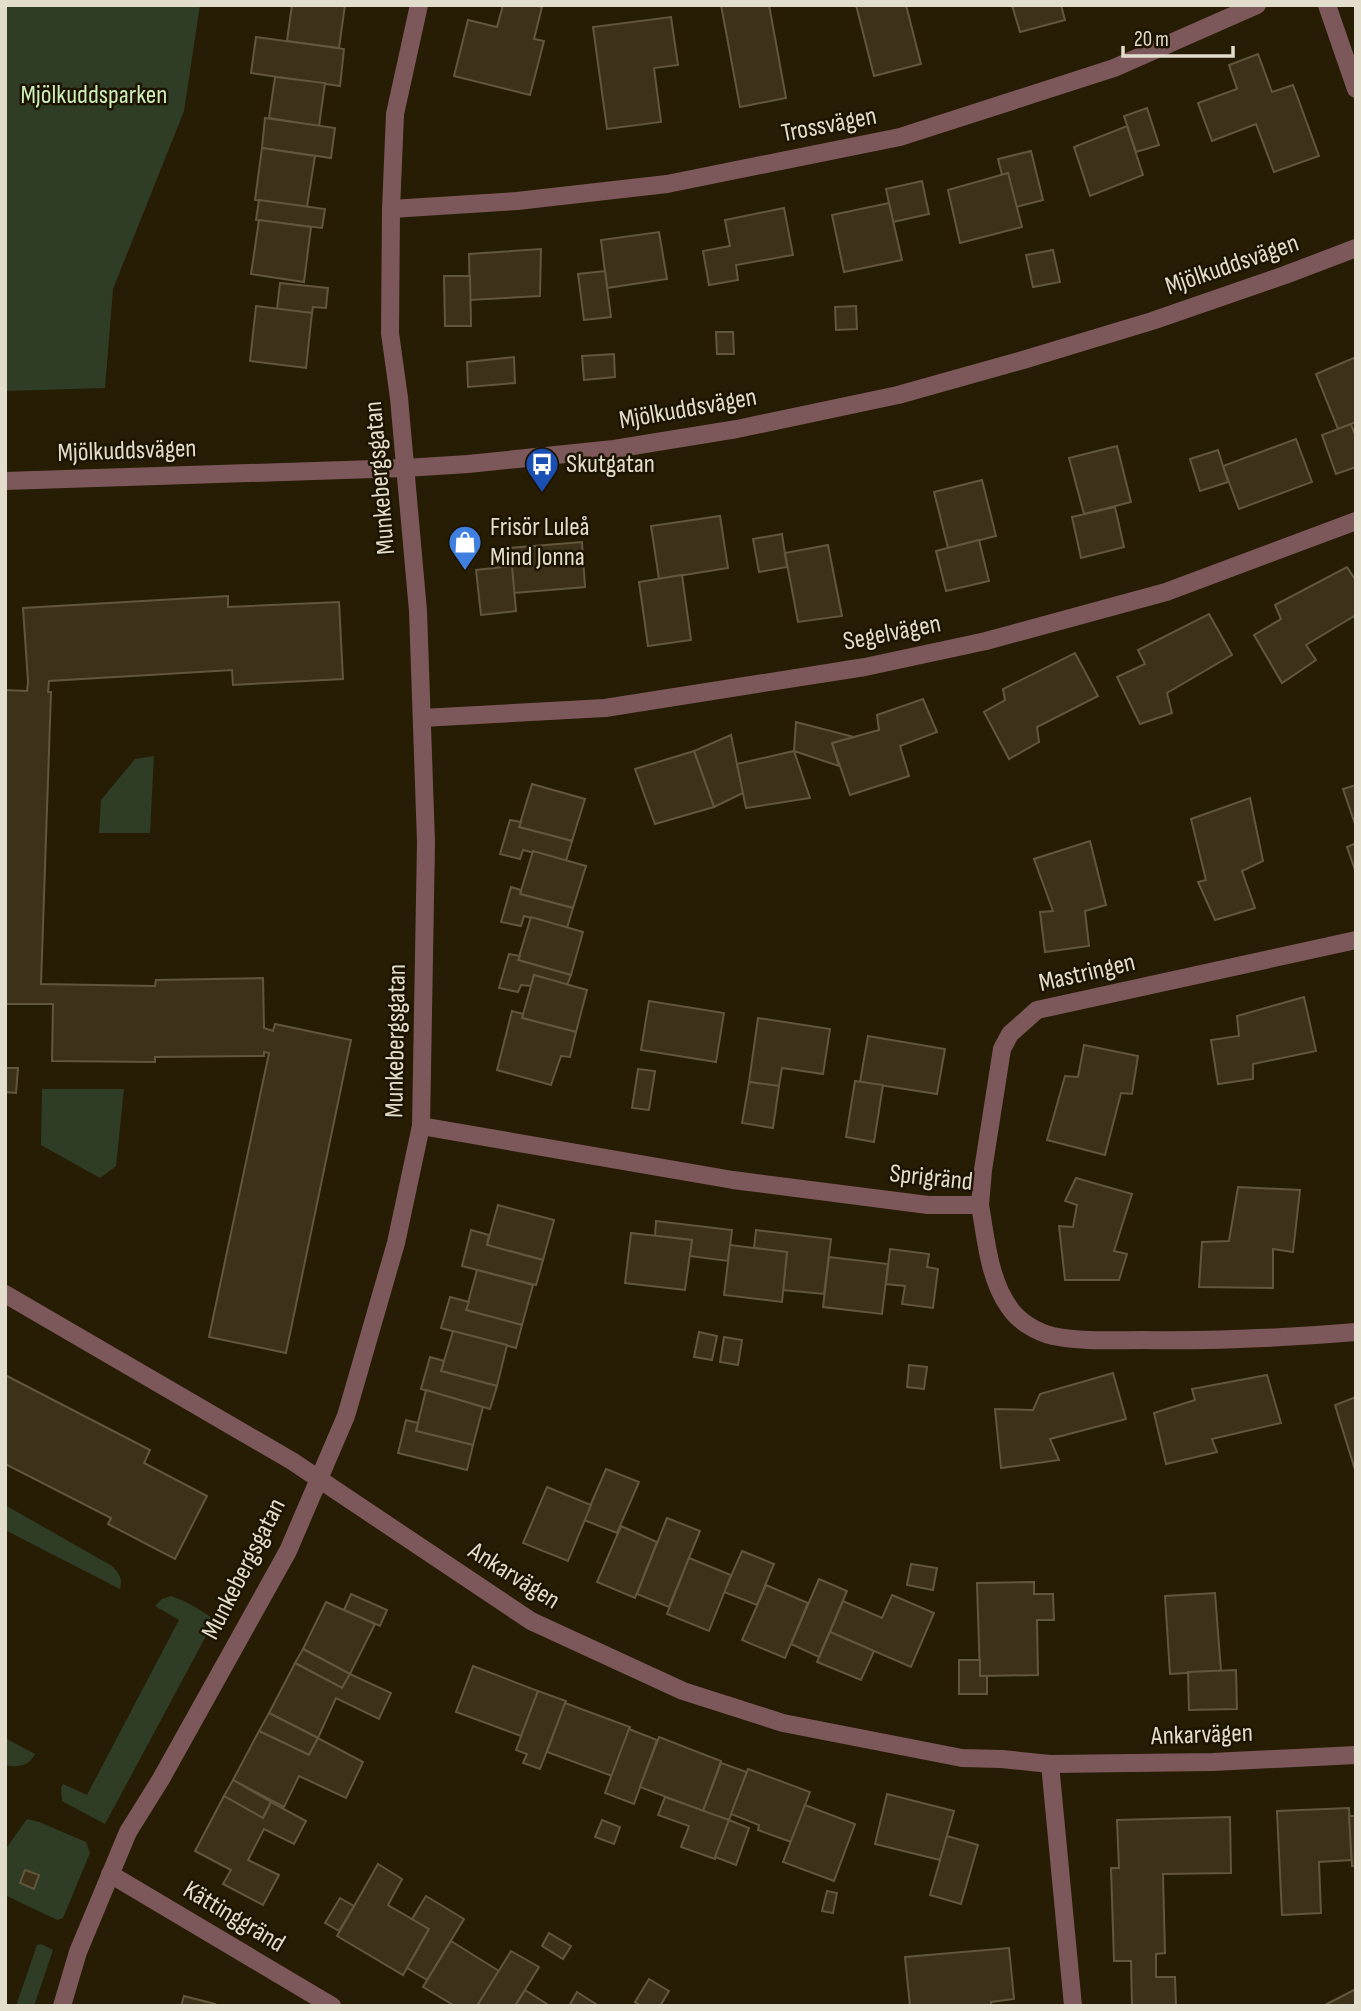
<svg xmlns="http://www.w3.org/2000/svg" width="1361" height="2011" viewBox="0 0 1361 2011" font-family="'Sofia Sans Condensed',sans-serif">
  <rect width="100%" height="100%" fill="#271d04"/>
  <!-- green -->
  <g fill="#2f3d26">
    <polygon points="5,5 200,5 184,111 113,289 105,388 5,391"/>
    <polygon points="154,756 150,833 99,833 101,800 135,759"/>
    <polygon points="42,1089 124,1089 116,1166 100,1178 41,1145"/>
    <path d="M5,1505L112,1566C119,1573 123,1579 120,1589L5,1530Z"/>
    <path d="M171,1596C186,1601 199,1609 212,1618L213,1623L105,1824L62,1801L61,1788L63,1784L87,1795L179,1620L155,1606L162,1599Z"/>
    <path d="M5,1738L35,1754C29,1766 17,1768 5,1765Z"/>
    <polygon points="27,1819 39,1822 86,1842 90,1853 63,1918 57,1920 5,1895 5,1850"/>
    <polygon points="41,1944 53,1950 34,2006 16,2006 37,1945"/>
  </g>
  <!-- building -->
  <g fill="#3d3219" stroke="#62573d" stroke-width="2">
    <polygon points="292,5 345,5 339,48 287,41"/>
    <polygon points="503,5 533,5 542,7 534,39 544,41 530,95 454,76 468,20 497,27"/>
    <polygon points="721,5 769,5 786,98 740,107"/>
    <polygon points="856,5 906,5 921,64 874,76"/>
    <polygon points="1012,5 1061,5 1065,20 1020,32"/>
    <polygon points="671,17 678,65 654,68 661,122 607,129 593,27"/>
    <polygon points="256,37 344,49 340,86 251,73"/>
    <polygon points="1258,54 1272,92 1293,85 1319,156 1274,172 1256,124 1212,141 1198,103 1237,89 1229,65"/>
    <polygon points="275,77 325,83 319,126 269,118"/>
    <polygon points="1147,108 1159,145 1136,152 1124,116"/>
    <polygon points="265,118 335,128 331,158 262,148"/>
    <polygon points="1127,126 1143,175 1090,196 1074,147"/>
    <polygon points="262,148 315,156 307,207 255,200"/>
    <polygon points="1031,151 1043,200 1016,207 1008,173 1002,175 998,159"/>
    <polygon points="1008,173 1022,227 960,243 948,190"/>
    <polygon points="922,181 929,214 893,222 886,189"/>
    <polygon points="259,200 325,209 322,228 256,220"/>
    <polygon points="889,203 902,260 844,272 832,215"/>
    <polygon points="784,208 793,255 736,265 738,280 709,285 703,251 730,246 725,220"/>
    <polygon points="259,220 311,227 304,282 251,274"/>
    <polygon points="659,232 667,279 607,288 601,240"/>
    <polygon points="541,249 540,296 470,300 469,254"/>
    <polygon points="1053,250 1060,282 1033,287 1026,255"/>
    <polygon points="605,271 611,317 584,320 578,274"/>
    <polygon points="444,276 470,276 471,326 445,326"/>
    <polygon points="280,283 328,288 326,308 313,307 312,313 277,309"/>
    <polygon points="256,306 312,313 306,368 250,361"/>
    <polygon points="856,306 857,329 836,330 835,307"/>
    <polygon points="716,332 733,332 734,354 717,354"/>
    <polygon points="614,354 615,377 584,380 582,356"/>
    <polygon points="514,357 515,383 468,387 467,362"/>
    <polygon points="1356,357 1356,422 1338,429 1316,374"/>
    <polygon points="1351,424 1356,438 1356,467 1336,474 1322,435"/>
    <polygon points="1296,439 1312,482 1239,509 1223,466"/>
    <polygon points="1117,446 1131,502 1084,514 1069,458"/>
    <polygon points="1218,450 1228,482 1200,491 1190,459"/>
    <polygon points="982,480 996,536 948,548 934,492"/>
    <polygon points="1115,507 1124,547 1081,558 1072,517"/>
    <polygon points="720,516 728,568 659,579 651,526"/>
    <polygon points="782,534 787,567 759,572 753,539"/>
    <polygon points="979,540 989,581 946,591 936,551"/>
    <polygon points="582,542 585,587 514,593 509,548"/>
    <polygon points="828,545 842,616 798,622 785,553"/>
    <polygon points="512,566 516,611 481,615 476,570"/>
    <polygon points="1347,567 1356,581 1356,615 1306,645 1316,660 1282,683 1254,635 1281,619 1275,605"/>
    <polygon points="682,575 691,640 648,646 639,582"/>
    <polygon points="228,596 228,607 339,602 343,679 233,685 232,670 49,681 48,692 51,692 41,984 155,986 156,980 263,978 264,1028 273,1031 275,1024 351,1040 286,1353 209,1337 269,1053 264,1052 264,1056 155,1057 155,1062 52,1061 53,1004 5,1004 5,690 27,691 28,682 23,608"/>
    <polygon points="1209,614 1232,655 1167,693 1172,713 1140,724 1117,677 1145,664 1138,650"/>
    <polygon points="1075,653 1098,696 1037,727 1039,742 1009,759 984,712 1005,700 1003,689"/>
    <polygon points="923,699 937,732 900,746 909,776 850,795 832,743 879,730 877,715"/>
    <polygon points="796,722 854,737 832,743 839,766 794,751"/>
    <polygon points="731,735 743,793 714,807 694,751"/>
    <polygon points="694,751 714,807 655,824 635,769"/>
    <polygon points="794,751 810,798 746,808 737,764"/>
    <polygon points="532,784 585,799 572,841 519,827"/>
    <polygon points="1356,785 1356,827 1343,789"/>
    <polygon points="1250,798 1263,861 1242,871 1255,908 1215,920 1198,882 1206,880 1191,819"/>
    <polygon points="510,820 521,822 519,827 572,841 566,861 523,850 520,859 500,854"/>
    <polygon points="1090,841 1106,905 1085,911 1089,946 1045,952 1040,912 1053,911 1034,859"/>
    <polygon points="1356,843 1356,873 1347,847"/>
    <polygon points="533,851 586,866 573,908 520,894"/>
    <polygon points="511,887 521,890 520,894 573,908 567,928 524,916 521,926 501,922"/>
    <polygon points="531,917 583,932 571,975 518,960"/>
    <polygon points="509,954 520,956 518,960 571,975 567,985 534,975 531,986 521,985 518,992 499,988"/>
    <polygon points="534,975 587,990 576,1032 522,1018"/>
    <polygon points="1304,997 1316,1051 1253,1064 1253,1079 1218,1084 1211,1040 1239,1036 1237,1016"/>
    <polygon points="649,1001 724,1013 716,1062 641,1050"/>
    <polygon points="512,1011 523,1014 522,1018 576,1032 570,1057 561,1056 551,1085 497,1070"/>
    <polygon points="758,1018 830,1029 823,1074 782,1068 779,1086 749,1082"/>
    <polygon points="868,1036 945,1049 937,1094 860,1082"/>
    <polygon points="1084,1045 1138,1056 1132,1094 1121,1093 1105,1155 1047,1140 1065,1076 1078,1077"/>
    <polygon points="5,1068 18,1068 16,1093 5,1092"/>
    <polygon points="638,1069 655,1071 649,1110 632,1108"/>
    <polygon points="855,1081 883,1085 874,1142 846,1137"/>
    <polygon points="749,1082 779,1086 773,1128 742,1123"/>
    <polygon points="1076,1178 1132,1194 1114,1251 1127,1254 1119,1280 1065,1280 1059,1226 1073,1227 1077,1205 1065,1201"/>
    <polygon points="1238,1187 1300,1190 1293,1252 1273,1249 1273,1288 1199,1287 1202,1242 1229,1241"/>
    <polygon points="498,1205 554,1220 543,1260 487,1245"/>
    <polygon points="656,1221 732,1230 728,1261 689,1256 692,1240 655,1236"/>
    <polygon points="471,1230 489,1235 487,1245 543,1260 536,1285 462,1266"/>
    <polygon points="756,1230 831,1239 824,1294 783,1290 787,1252 754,1248"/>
    <polygon points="631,1233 692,1240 685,1290 625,1283"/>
    <polygon points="730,1245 787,1252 782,1302 724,1295"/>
    <polygon points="890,1249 929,1254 927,1267 938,1269 933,1308 902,1304 905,1286 886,1284"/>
    <polygon points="829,1257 888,1264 882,1314 823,1307"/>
    <polygon points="477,1270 533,1285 522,1325 466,1310"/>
    <polygon points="450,1297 469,1302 466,1310 522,1325 516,1348 441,1328"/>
    <polygon points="453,1331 507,1345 497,1386 441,1371"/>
    <polygon points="699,1332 717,1336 712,1360 694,1357"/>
    <polygon points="724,1337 742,1340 738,1365 720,1362"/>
    <polygon points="430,1357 444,1361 441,1371 497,1386 490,1409 421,1389"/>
    <polygon points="909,1365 927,1367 924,1389 907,1387"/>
    <polygon points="1113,1373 1126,1419 1050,1439 1059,1460 1001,1468 995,1409 1033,1410 1040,1394"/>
    <polygon points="5,1375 150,1450 144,1463 207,1496 175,1559 108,1524 111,1518 5,1464"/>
    <polygon points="1267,1375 1281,1423 1212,1439 1217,1452 1166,1464 1154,1413 1195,1400 1192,1389"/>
    <polygon points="426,1390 483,1407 473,1445 416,1431"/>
    <polygon points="1356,1397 1356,1473 1335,1405"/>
    <polygon points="406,1420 418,1423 416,1431 473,1445 467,1470 398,1453"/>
    <polygon points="606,1469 639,1482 617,1533 584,1520"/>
    <polygon points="547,1487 591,1505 568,1561 523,1543"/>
    <polygon points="667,1518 700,1531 669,1607 637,1594"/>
    <polygon points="621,1526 657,1542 635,1598 597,1582"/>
    <polygon points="742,1551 774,1564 757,1605 724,1592"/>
    <polygon points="689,1558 731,1575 709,1631 667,1614"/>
    <polygon points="911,1564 937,1568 933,1590 907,1585"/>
    <polygon points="819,1579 847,1591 819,1657 791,1644"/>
    <polygon points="1034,1582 1034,1594 1053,1594 1054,1620 1037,1620 1038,1675 980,1676 977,1583"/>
    <polygon points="766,1585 808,1603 785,1658 742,1640"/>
    <polygon points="1215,1593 1221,1671 1170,1674 1165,1596"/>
    <polygon points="351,1594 387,1610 380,1626 344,1610"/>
    <polygon points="892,1595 934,1613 911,1667 830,1632 843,1601 882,1618"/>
    <polygon points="326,1602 375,1624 350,1674 303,1649"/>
    <polygon points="830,1632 874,1651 861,1680 817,1662"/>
    <polygon points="303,1649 350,1674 342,1688 295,1663"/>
    <polygon points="959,1660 980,1660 980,1676 987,1676 987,1694 959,1694"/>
    <polygon points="295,1663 342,1688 350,1674 391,1693 379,1719 336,1698 318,1738 269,1713"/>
    <polygon points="473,1666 538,1691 521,1736 456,1712"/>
    <polygon points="1236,1670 1237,1709 1189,1710 1188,1672"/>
    <polygon points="538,1691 566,1701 540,1769 523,1763 527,1754 516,1750"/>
    <polygon points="565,1703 630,1727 612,1776 547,1752"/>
    <polygon points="269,1713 318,1738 309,1755 259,1731"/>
    <polygon points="629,1729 657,1740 634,1804 605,1793"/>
    <polygon points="259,1731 309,1755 318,1738 363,1762 346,1798 299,1776 284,1807 233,1780"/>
    <polygon points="659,1737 721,1761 703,1811 640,1787"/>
    <polygon points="721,1763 747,1772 729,1820 703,1811"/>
    <polygon points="748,1769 810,1792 791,1842 758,1830 759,1825 731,1814"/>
    <polygon points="233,1780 271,1802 263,1818 224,1796"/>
    <polygon points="887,1794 954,1811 940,1860 875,1844"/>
    <polygon points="224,1796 263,1818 271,1802 306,1821 294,1844 264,1829 248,1860 279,1875 263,1905 223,1884 231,1870 195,1851"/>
    <polygon points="665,1797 729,1820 715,1859 681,1847 689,1826 658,1815"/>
    <polygon points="805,1805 855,1824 834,1881 783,1862"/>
    <polygon points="1349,1808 1352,1860 1319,1862 1321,1913 1282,1915 1277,1811"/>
    <polygon points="1349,1816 1356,1816 1356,1866 1352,1866"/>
    <polygon points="1230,1817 1231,1873 1163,1874 1165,1953 1156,1954 1156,1977 1175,1977 1176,2006 1132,2006 1131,1961 1114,1961 1111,1868 1119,1868 1117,1820"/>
    <polygon points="602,1820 620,1827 614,1844 595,1837"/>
    <polygon points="729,1820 749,1828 736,1865 715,1857"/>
    <polygon points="947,1836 978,1845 961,1904 930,1895"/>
    <polygon points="378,1864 402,1879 388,1905 429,1929 403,1975 337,1936"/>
    <polygon points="25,1870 39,1875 34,1889 20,1883"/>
    <polygon points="827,1891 837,1893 833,1913 822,1911"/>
    <polygon points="426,1896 464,1919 427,1980 407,1968 429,1929 412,1919"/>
    <polygon points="340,1898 354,1906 339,1931 325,1923"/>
    <polygon points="549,1933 571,1946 563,1959 542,1946"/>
    <polygon points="451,1941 499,1971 477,2006 455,2006 423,1987"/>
    <polygon points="1009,1948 1014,1999 991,2002 991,2006 910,2006 905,1957"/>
    <polygon points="511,1951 539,1967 515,2006 477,2006"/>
    <polygon points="649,1979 669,1991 660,2006 641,2006 635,2002"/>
    <polygon points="1356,1989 1356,2006 1323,2006"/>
    <polygon points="525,1990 550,2006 515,2006"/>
    <polygon points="577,1992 599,2006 569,2006"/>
    <polygon points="184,1996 215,2004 214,2006 181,2006"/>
  </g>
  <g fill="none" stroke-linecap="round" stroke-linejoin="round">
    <!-- minor -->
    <g stroke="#7d585b" stroke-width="18">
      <polyline points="1327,5 1356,89"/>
      <polyline points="391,209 517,201 667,184 900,137 1114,68 1257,5"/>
      <polyline points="422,718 605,708 865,667 986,641 1166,592 1356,521"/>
      <path d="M421,1126L733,1180L928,1205H980C986,1239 989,1279 1009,1307C1018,1321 1036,1332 1053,1336C1082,1342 1113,1340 1143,1340C1214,1341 1285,1338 1356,1332"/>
      <polyline points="980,1205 983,1170 1002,1049 1010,1034 1037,1010 1356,940"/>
      <polyline points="5,1294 292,1461 531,1621 683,1691 783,1723 962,1758 1002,1759 1050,1764 1213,1762 1356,1755"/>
      <polyline points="1050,1764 1073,2006"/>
      <polyline points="110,1874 332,2006"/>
      <polyline points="62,2006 78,1952 128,1832 161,1779 288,1551 346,1416 396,1243 421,1126 426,842 418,611 399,398 390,333 391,209 395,114 419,5"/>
    </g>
    <!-- tertiary -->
    <polyline stroke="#7d585b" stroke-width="18" points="5,481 405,468 468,464 614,449 737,429 898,395 1023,360 1152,321 1285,275 1356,248"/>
  </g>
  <!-- icons -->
  <defs>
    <symbol id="bus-pin" viewBox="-11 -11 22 30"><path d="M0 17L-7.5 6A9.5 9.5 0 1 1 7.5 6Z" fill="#1a4fb4" stroke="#1d1400"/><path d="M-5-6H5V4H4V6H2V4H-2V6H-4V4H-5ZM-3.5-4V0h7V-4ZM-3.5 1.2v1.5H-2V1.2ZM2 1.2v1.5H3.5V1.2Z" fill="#fff"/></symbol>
    <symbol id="shop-pin" viewBox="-11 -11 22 30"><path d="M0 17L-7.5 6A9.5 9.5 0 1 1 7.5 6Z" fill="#3f7fe0" stroke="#1d1400"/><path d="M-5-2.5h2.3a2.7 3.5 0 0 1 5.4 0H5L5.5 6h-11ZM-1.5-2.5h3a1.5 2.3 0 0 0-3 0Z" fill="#fff"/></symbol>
  </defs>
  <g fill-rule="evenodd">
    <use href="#bus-pin" x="523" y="445" width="38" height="52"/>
    <use href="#shop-pin" x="446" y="523" width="38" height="52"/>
  </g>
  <g text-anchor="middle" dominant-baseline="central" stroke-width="5" stroke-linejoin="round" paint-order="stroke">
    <!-- park labels -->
    <g font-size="26" fill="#ceefba" stroke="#1d1400">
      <text x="94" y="95">Mjölkuddsparken</text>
    </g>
    <!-- street labels -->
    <g font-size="26" fill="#e3ddce" stroke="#1d1400">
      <text transform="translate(829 125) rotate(-11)">Trossvägen</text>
      <text transform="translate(1232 265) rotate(-19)">Mjölkuddsvägen</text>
      <text transform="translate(688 409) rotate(-10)">Mjölkuddsvägen</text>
      <text transform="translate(127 451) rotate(-2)">Mjölkuddsvägen</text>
      <text transform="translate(380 478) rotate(-95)">Munkebergsgatan</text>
      <text transform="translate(892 633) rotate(-11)">Segelvägen</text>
      <text transform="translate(1087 973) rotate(-13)">Mastringen</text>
      <text transform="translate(396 1041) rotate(-89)">Munkebergsgatan</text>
      <text transform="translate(931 1178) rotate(6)">Sprigränd</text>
      <text transform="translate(244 1569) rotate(-63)">Munkebergsgatan</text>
      <text transform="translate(514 1576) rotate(32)">Ankarvägen</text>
      <text transform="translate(1202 1735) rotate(-2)">Ankarvägen</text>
      <text transform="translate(234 1917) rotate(31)">Kättinggränd</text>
    </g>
    <!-- poi labels -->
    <g font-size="26" fill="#e3ddce" stroke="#1d1400" text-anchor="start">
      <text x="566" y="464">Skutgatan</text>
      <text x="490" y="527">Frisör Luleå<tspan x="490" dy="30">Mind Jonna</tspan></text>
    </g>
  </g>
  <!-- border -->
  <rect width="1361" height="2011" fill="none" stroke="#e3ddce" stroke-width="14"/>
  <!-- scale -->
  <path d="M1123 46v10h110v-10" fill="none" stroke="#e3ddce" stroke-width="3.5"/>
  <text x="1134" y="46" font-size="21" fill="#e3ddce" stroke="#1d1400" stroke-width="5" paint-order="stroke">20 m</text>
</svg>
